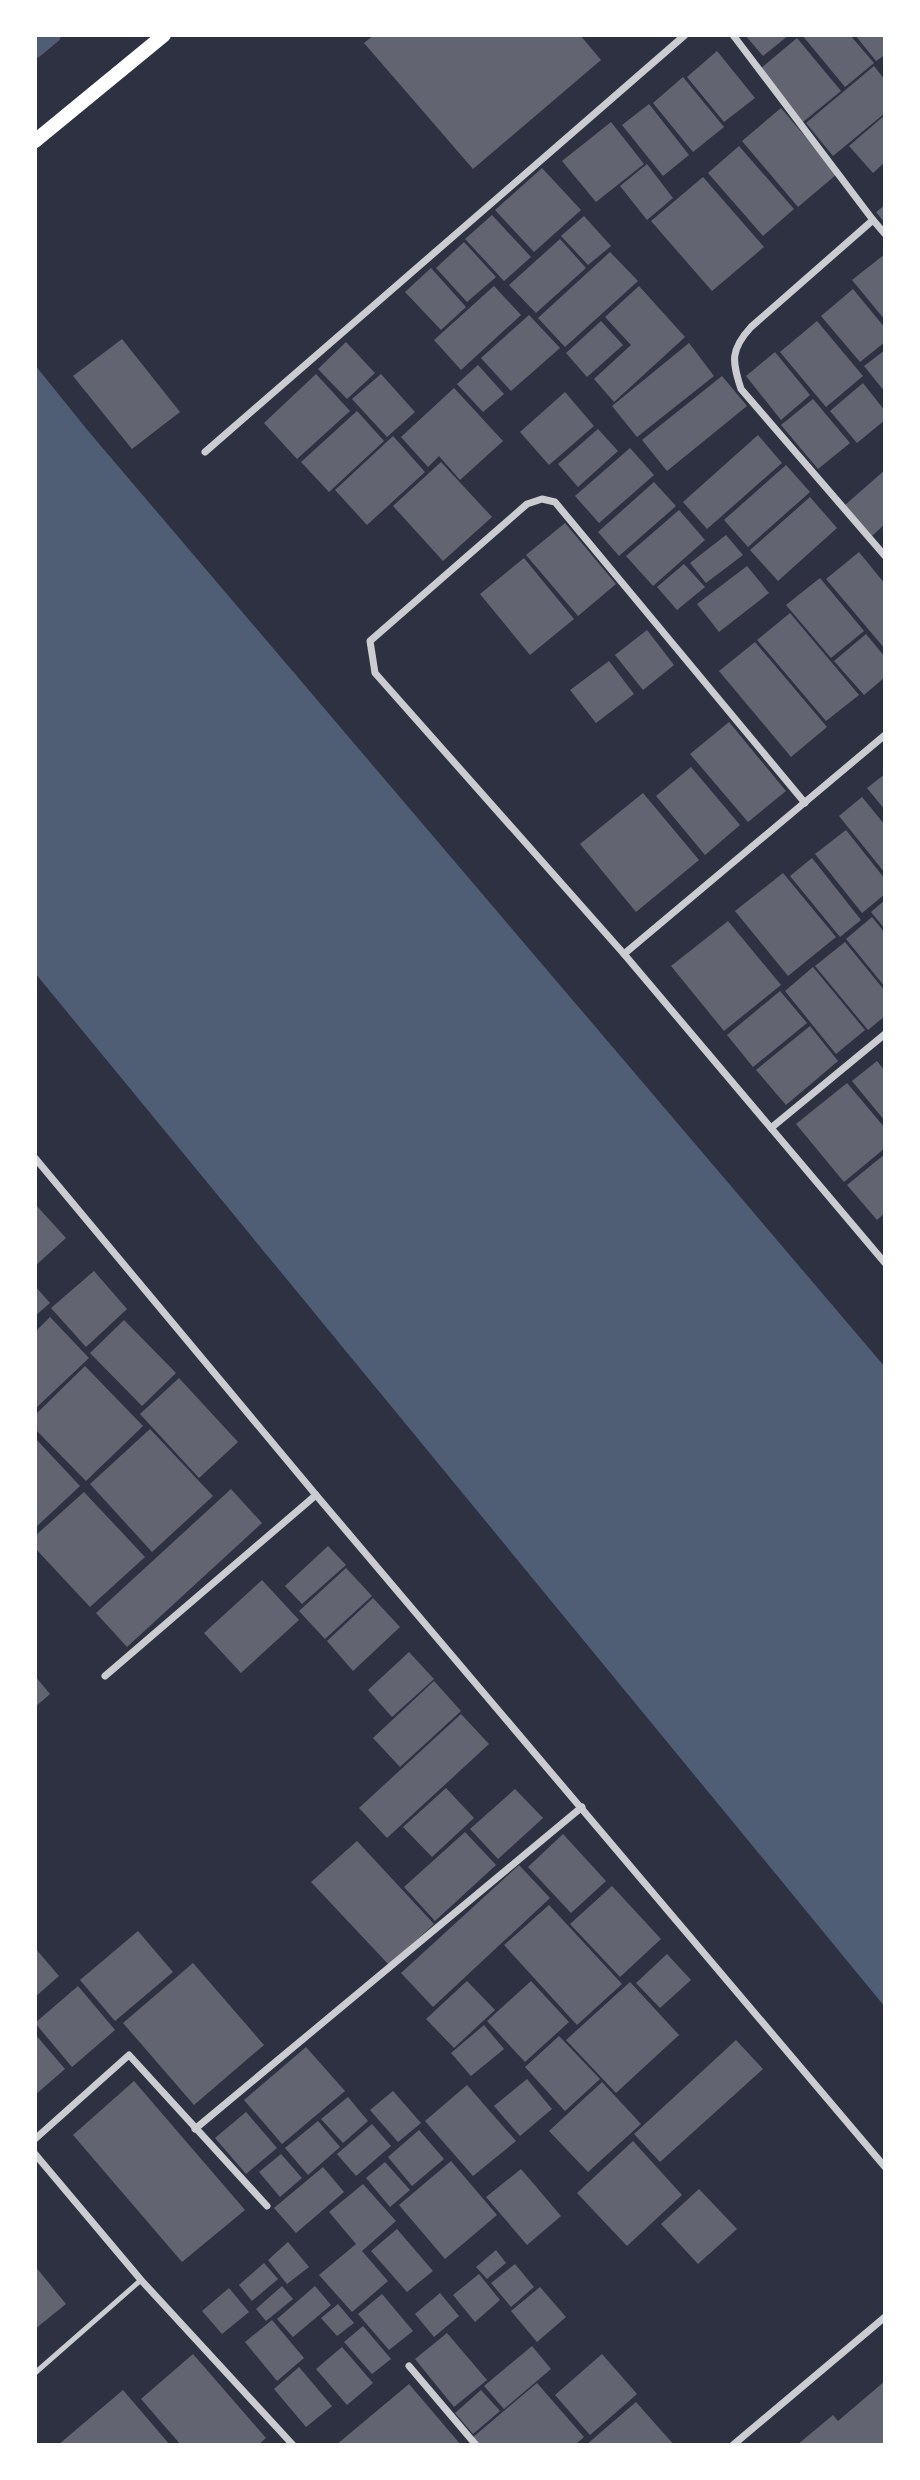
<svg xmlns="http://www.w3.org/2000/svg" width="920" height="2480" viewBox="0 0 920 2480" font-family="'DejaVu Sans',sans-serif">
  <rect width="100%" height="100%" fill="#2d3142"/>
  <!-- water -->
  <polygon fill="#4f5d75" points="35,365 89,432 885,1367 885,2007 35,973"/>
  <g fill="none" stroke-linecap="round" stroke-linejoin="round">
    <!-- stream -->
    <polyline stroke="#4f5d75" stroke-width="16" points="35,50 53,35"/>
  </g>
  <!-- building -->
  <g fill="#626471">
    <polygon points="374,35 580,35 601,60 473,169 364,43"/>
    <polygon points="745,35 789,35 763,56"/>
    <polygon points="802,35 850,35 874,63 845,87"/>
    <polygon points="855,35 885,35 885,55 876,61"/>
    <polygon points="797,38 841,91 803,122 760,69"/>
    <polygon points="717,51 755,98 724,122 687,77"/>
    <polygon points="874,66 885,80 885,113 833,156 806,123"/>
    <polygon points="683,77 724,127 693,152 653,103"/>
    <polygon points="649,104 689,155 663,176 622,125"/>
    <polygon points="781,108 837,174 798,207 742,141"/>
    <polygon points="885,115 885,162 873,173 849,146"/>
    <polygon points="611,122 644,164 596,202 562,161"/>
    <polygon points="739,146 794,209 763,236 708,173"/>
    <polygon points="647,164 673,198 647,220 620,186"/>
    <polygon points="542,168 581,210 534,252 495,210"/>
    <polygon points="703,177 764,247 712,291 651,221"/>
    <polygon points="885,205 885,223 876,212"/>
    <polygon points="492,215 531,257 504,281 465,239"/>
    <polygon points="584,216 611,246 588,265 561,236"/>
    <polygon points="560,239 586,268 536,313 509,285"/>
    <polygon points="464,242 496,277 467,302 436,268"/>
    <polygon points="610,252 638,281 565,347 538,318"/>
    <polygon points="885,254 885,320 852,280"/>
    <polygon points="431,268 466,307 441,330 405,292"/>
    <polygon points="494,286 521,315 461,370 434,340"/>
    <polygon points="639,286 685,337 614,402 594,379 631,345 605,317"/>
    <polygon points="853,289 885,328 885,342 860,362 821,316"/>
    <polygon points="529,315 560,348 511,391 481,358"/>
    <polygon points="601,321 623,345 587,377 566,353"/>
    <polygon points="817,321 863,376 826,407 780,352"/>
    <polygon points="122,339 180,412 132,449 73,376"/>
    <polygon points="346,342 375,373 347,399 318,369"/>
    <polygon points="689,343 714,376 637,437 612,406"/>
    <polygon points="885,350 885,392 864,366"/>
    <polygon points="775,352 810,395 781,420 746,376"/>
    <polygon points="478,365 504,394 483,412 457,384"/>
    <polygon points="316,374 350,411 297,459 264,423"/>
    <polygon points="381,374 415,412 387,437 352,399"/>
    <polygon points="722,376 747,406 667,471 642,440"/>
    <polygon points="863,383 885,411 885,420 857,443 830,411"/>
    <polygon points="454,388 503,441 460,480 439,456 428,467 401,437"/>
    <polygon points="565,392 594,426 549,465 520,432"/>
    <polygon points="813,399 850,443 818,469 781,425"/>
    <polygon points="357,411 384,441 329,492 301,462"/>
    <polygon points="598,429 618,451 578,487 558,464"/>
    <polygon points="758,435 782,463 707,529 683,502"/>
    <polygon points="393,436 425,472 367,525 335,490"/>
    <polygon points="630,448 654,475 599,523 575,496"/>
    <polygon points="441,462 492,517 443,561 393,506"/>
    <polygon points="786,465 810,492 748,547 724,520"/>
    <polygon points="885,470 885,524 872,536 845,505"/>
    <polygon points="654,482 676,506 619,556 598,532"/>
    <polygon points="810,497 837,528 778,581 750,550"/>
    <polygon points="679,510 705,540 653,586 626,556"/>
    <polygon points="565,523 616,584 578,616 526,555"/>
    <polygon points="726,535 743,555 706,583 690,563"/>
    <polygon points="859,552 885,584 885,649 826,579"/>
    <polygon points="524,558 574,619 530,655 480,594"/>
    <polygon points="684,564 705,587 677,610 657,587"/>
    <polygon points="747,566 769,593 719,632 697,604"/>
    <polygon points="820,578 864,631 831,658 786,605"/>
    <polygon points="790,613 859,695 826,721 757,640"/>
    <polygon points="647,630 674,665 643,690 615,655"/>
    <polygon points="866,634 885,657 885,677 864,695 834,661"/>
    <polygon points="755,642 827,727 791,757 719,671"/>
    <polygon points="609,661 634,694 596,723 570,690"/>
    <polygon points="729,722 786,791 748,822 690,754"/>
    <polygon points="691,767 740,825 705,855 656,796"/>
    <polygon points="885,774 885,810 867,788"/>
    <polygon points="643,793 699,860 636,912 580,844"/>
    <polygon points="862,797 885,825 885,873 839,816"/>
    <polygon points="846,830 885,879 885,894 862,913 815,854"/>
    <polygon points="812,858 861,920 840,937 790,876"/>
    <polygon points="783,873 836,937 788,976 735,911"/>
    <polygon points="885,900 885,929 871,912"/>
    <polygon points="872,917 885,933 885,987 846,939"/>
    <polygon points="728,921 781,985 724,1031 671,966"/>
    <polygon points="845,942 885,991 885,1016 868,1030 815,966"/>
    <polygon points="813,967 865,1030 836,1054 785,991"/>
    <polygon points="780,991 807,1023 753,1067 727,1035"/>
    <polygon points="810,1026 838,1061 786,1105 756,1070"/>
    <polygon points="877,1061 885,1071 885,1121 852,1081"/>
    <polygon points="847,1083 885,1128 885,1148 844,1182 796,1124"/>
    <polygon points="885,1154 885,1213 877,1220 847,1185"/>
    <polygon points="35,1204 66,1238 35,1266"/>
    <polygon points="94,1271 127,1309 86,1347 51,1308"/>
    <polygon points="35,1286 50,1303 35,1316"/>
    <polygon points="50,1317 89,1358 35,1409 35,1332"/>
    <polygon points="124,1320 176,1373 142,1406 90,1353"/>
    <polygon points="85,1366 143,1426 86,1481 35,1429 35,1415"/>
    <polygon points="179,1378 238,1442 199,1478 140,1414"/>
    <polygon points="150,1429 213,1496 152,1552 90,1484"/>
    <polygon points="35,1438 80,1486 35,1528"/>
    <polygon points="231,1489 262,1523 127,1647 96,1613"/>
    <polygon points="84,1492 145,1557 90,1607 35,1548 35,1536"/>
    <polygon points="328,1546 346,1565 302,1604 285,1586"/>
    <polygon points="346,1568 372,1596 325,1639 299,1611"/>
    <polygon points="262,1580 299,1620 241,1673 204,1633"/>
    <polygon points="373,1598 400,1627 353,1671 327,1641"/>
    <polygon points="409,1652 434,1679 392,1717 368,1690"/>
    <polygon points="35,1676 50,1694 35,1707"/>
    <polygon points="434,1681 461,1711 400,1767 373,1738"/>
    <polygon points="461,1714 489,1744 387,1838 359,1808"/>
    <polygon points="446,1788 474,1818 432,1857 403,1827"/>
    <polygon points="515,1789 543,1818 498,1859 470,1829"/>
    <polygon points="465,1832 496,1865 435,1921 404,1887"/>
    <polygon points="563,1834 606,1881 571,1913 528,1867"/>
    <polygon points="357,1841 434,1924 389,1965 311,1882"/>
    <polygon points="519,1865 550,1898 433,2007 401,1973"/>
    <polygon points="612,1886 661,1939 620,1977 570,1924"/>
    <polygon points="549,1905 622,1984 577,2025 504,1945"/>
    <polygon points="138,1931 173,1972 115,2021 80,1980"/>
    <polygon points="35,1948 59,1976 35,1997"/>
    <polygon points="667,1954 691,1980 660,2008 636,1983"/>
    <polygon points="193,1963 264,2045 194,2105 123,2023"/>
    <polygon points="467,1981 495,2010 454,2048 426,2019"/>
    <polygon points="531,1981 569,2022 525,2062 487,2021"/>
    <polygon points="630,1982 679,2035 616,2093 566,2040"/>
    <polygon points="78,1986 115,2030 72,2067 35,2023"/>
    <polygon points="484,2025 504,2049 471,2076 451,2053"/>
    <polygon points="35,2034 65,2069 35,2095"/>
    <polygon points="559,2036 600,2079 565,2111 525,2067"/>
    <polygon points="736,2040 763,2069 660,2162 634,2134"/>
    <polygon points="306,2047 345,2091 282,2144 244,2100"/>
    <polygon points="527,2079 552,2109 520,2136 494,2106"/>
    <polygon points="134,2081 245,2210 182,2262 73,2135"/>
    <polygon points="602,2082 641,2124 588,2172 549,2131"/>
    <polygon points="467,2085 516,2141 473,2176 425,2121"/>
    <polygon points="393,2091 421,2123 398,2142 370,2110"/>
    <polygon points="348,2097 368,2121 343,2143 321,2119"/>
    <polygon points="246,2112 277,2148 246,2174 215,2138"/>
    <polygon points="318,2121 340,2147 308,2175 285,2148"/>
    <polygon points="372,2124 391,2146 356,2176 337,2154"/>
    <polygon points="419,2130 444,2159 412,2186 388,2157"/>
    <polygon points="633,2141 682,2195 627,2246 577,2193"/>
    <polygon points="281,2154 302,2178 280,2197 259,2172"/>
    <polygon points="451,2161 497,2215 445,2259 399,2205"/>
    <polygon points="385,2162 410,2190 390,2207 366,2178"/>
    <polygon points="323,2167 344,2192 296,2233 274,2208"/>
    <polygon points="521,2169 561,2216 527,2245 486,2197"/>
    <polygon points="363,2184 396,2221 362,2251 388,2281 352,2312 319,2275 356,2244 329,2212"/>
    <polygon points="699,2189 737,2229 698,2264 661,2224"/>
    <polygon points="397,2229 433,2271 407,2292 371,2251"/>
    <polygon points="288,2242 309,2267 287,2284 268,2260"/>
    <polygon points="496,2250 506,2263 487,2279 476,2267"/>
    <polygon points="264,2263 278,2279 252,2301 239,2285"/>
    <polygon points="515,2264 534,2287 511,2307 491,2283"/>
    <polygon points="35,2266 66,2304 35,2329"/>
    <polygon points="479,2274 500,2300 475,2322 453,2295"/>
    <polygon points="282,2286 293,2299 266,2321 256,2309"/>
    <polygon points="315,2286 331,2305 293,2337 277,2319"/>
    <polygon points="540,2287 566,2317 537,2342 511,2311"/>
    <polygon points="229,2288 249,2312 222,2334 202,2311"/>
    <polygon points="440,2293 459,2316 434,2337 415,2314"/>
    <polygon points="382,2294 413,2331 389,2350 358,2314"/>
    <polygon points="338,2304 354,2323 337,2336 321,2318"/>
    <polygon points="272,2320 304,2358 277,2381 245,2342"/>
    <polygon points="363,2326 391,2359 372,2374 344,2342"/>
    <polygon points="447,2333 487,2380 454,2407 415,2359"/>
    <polygon points="532,2346 551,2369 504,2409 484,2386"/>
    <polygon points="342,2347 373,2383 347,2405 316,2369"/>
    <polygon points="193,2354 266,2438 258,2445 181,2445 141,2399"/>
    <polygon points="602,2354 637,2394 590,2435 555,2395"/>
    <polygon points="299,2367 332,2406 306,2427 274,2389"/>
    <polygon points="885,2381 885,2445 797,2445 833,2415 838,2421"/>
    <polygon points="537,2383 584,2437 575,2445 478,2445 472,2438"/>
    <polygon points="409,2384 461,2445 336,2445"/>
    <polygon points="123,2390 170,2445 58,2445"/>
    <polygon points="481,2390 500,2411 473,2434 455,2413"/>
    <polygon points="636,2402 674,2445 586,2445"/>
  </g>
  <g fill="none" stroke-linecap="round" stroke-linejoin="round">
    <!-- service -->
    <polyline stroke="#caccd0" stroke-width="5" points="35,2373 141,2280"/>
    <!-- minor -->
    <g stroke="#caccd0" stroke-width="7">
      <path d="M733,35L873,220L751,327C730,350 732,361 741,389L885,556"/>
      <polyline points="873,220 885,234"/>
      <polyline points="205,452 685,35"/>
      <polyline points="805,803 555,502 542,499 527,504 370,641 375,673 624,954 885,1263"/>
      <polyline points="624,954 885,735"/>
      <polyline points="771,1128 885,1034"/>
      <polyline points="35,1158 316,1495 885,2167"/>
      <polyline points="105,1676 316,1495"/>
      <polyline points="195,2129 582,1807"/>
      <polyline points="35,2139 129,2055 267,2206"/>
      <polyline points="35,2154 141,2280 293,2445"/>
      <polyline points="409,2366 476,2445"/>
      <polyline points="733,2445 885,2317"/>
    </g>
    <!-- secondary -->
    <polyline stroke="#fff" stroke-width="14" points="35,141 164,35"/>
  </g>
  <!-- border -->
  <rect width="920" height="2480" fill="none" stroke="#ffffff" stroke-width="74"/>
</svg>
